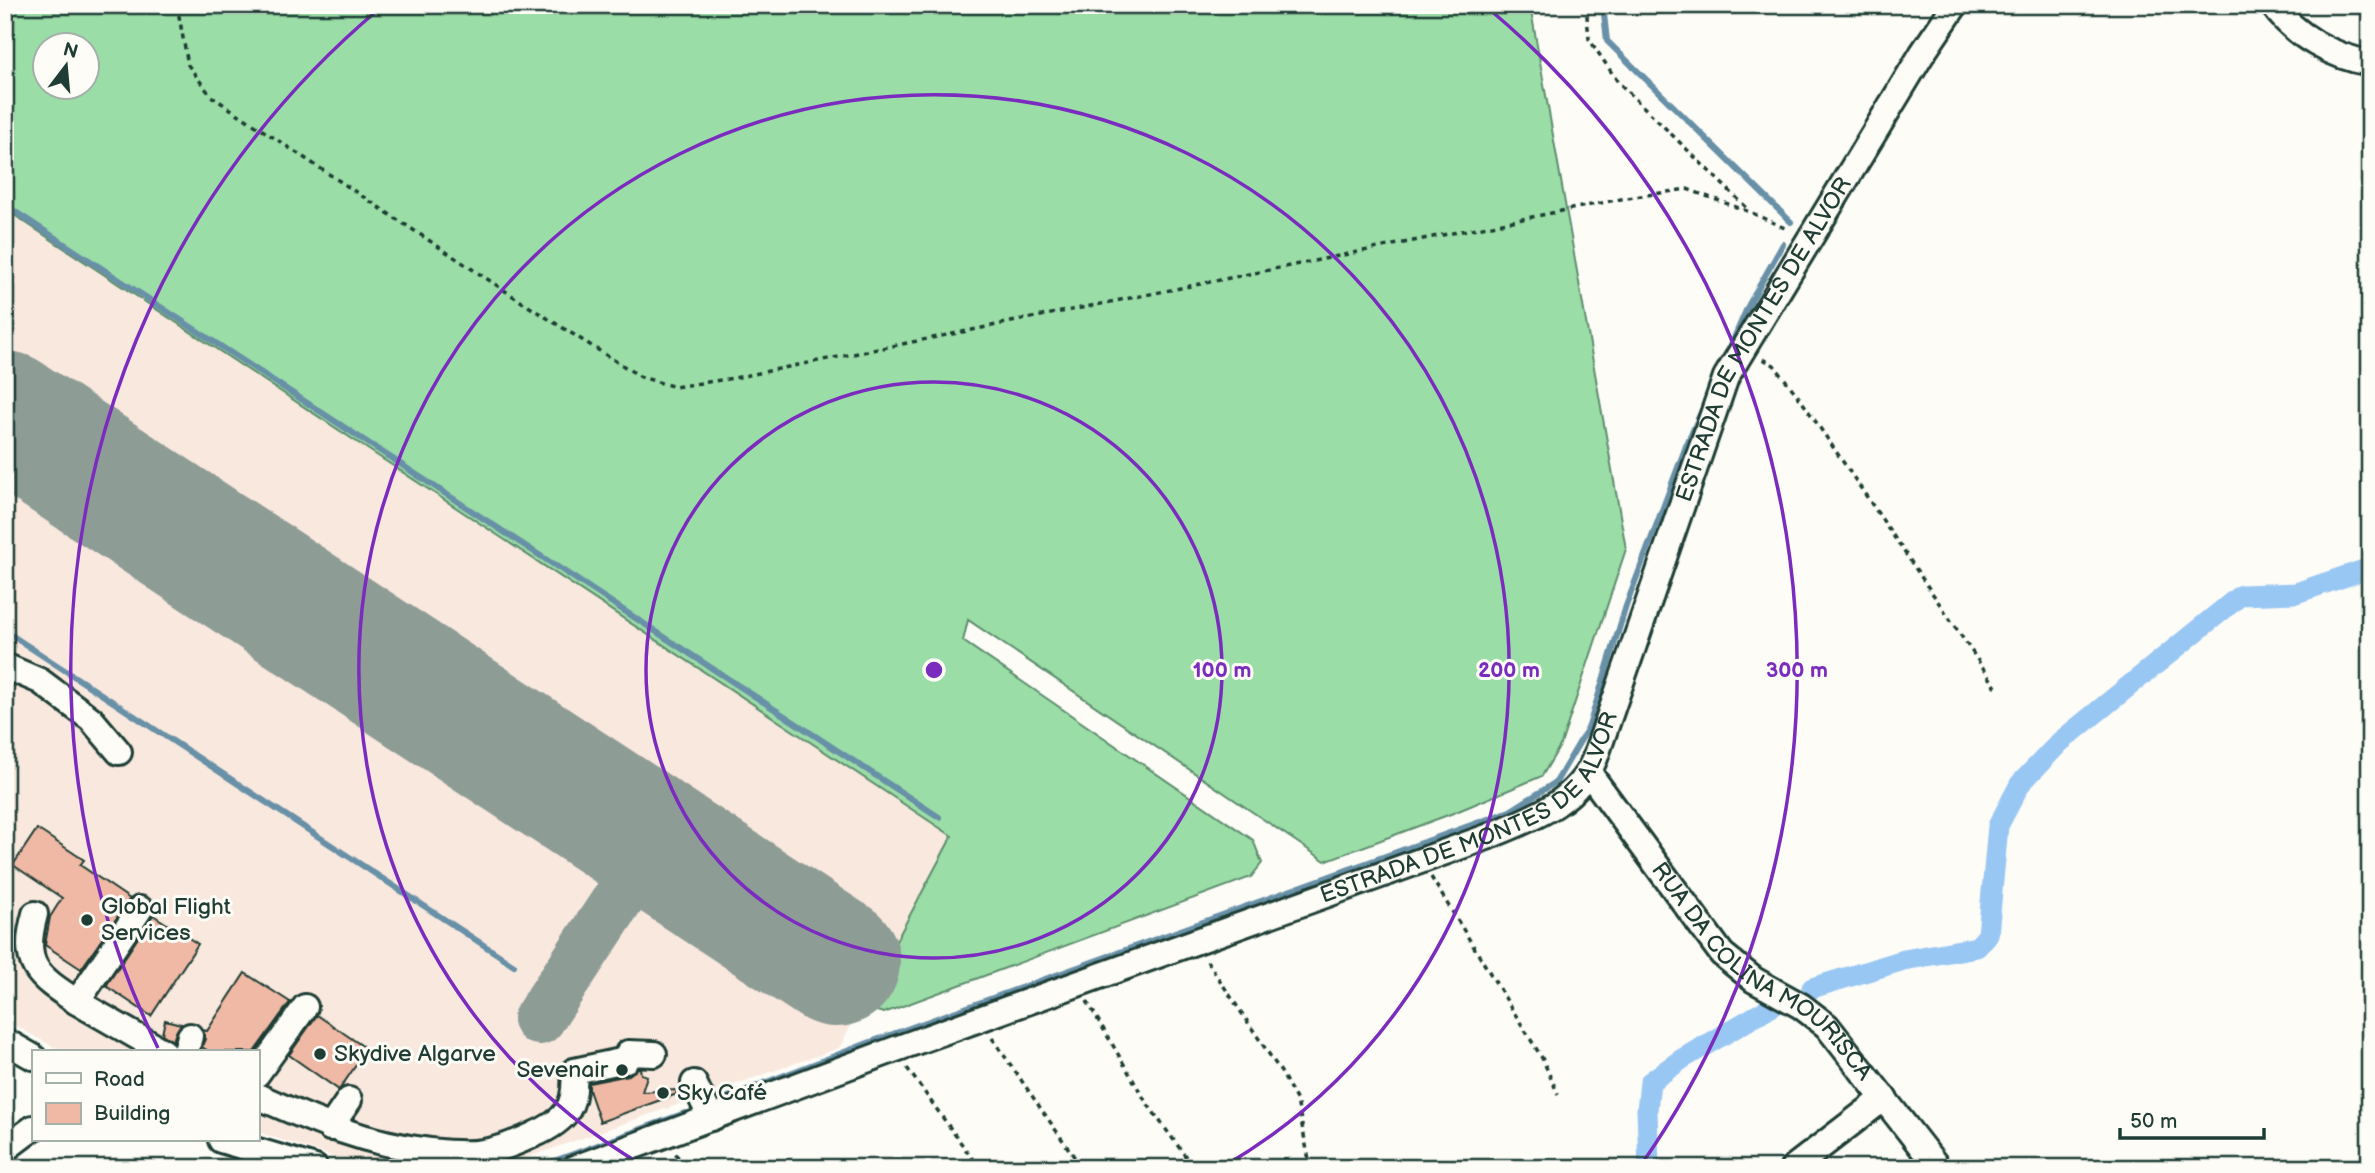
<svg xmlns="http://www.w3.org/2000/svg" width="2375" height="1173" viewBox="0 0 2375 1173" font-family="'Balsamiq Sans',sans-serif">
  <rect width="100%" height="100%" fill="#fdfcf7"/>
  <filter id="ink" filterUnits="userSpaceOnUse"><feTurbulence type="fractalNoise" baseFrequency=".0143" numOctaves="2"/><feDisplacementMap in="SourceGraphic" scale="14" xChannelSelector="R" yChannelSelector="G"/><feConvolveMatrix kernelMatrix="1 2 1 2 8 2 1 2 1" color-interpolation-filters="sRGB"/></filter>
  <g filter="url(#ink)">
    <!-- built -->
    <polygon fill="#f9e8de" points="5,209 952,836 839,1048 497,1168 368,1168 257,1132 257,1052 63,1052 5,1020"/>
    <!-- grass -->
    <path fill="#9bdda7" stroke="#5d8d6e" stroke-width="2" fill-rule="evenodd" d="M5,5H1530L1626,549L1561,744L1542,776L1456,812L1325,861L968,620L963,641L1253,840L1262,863L1251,877L884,1013L861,1007L952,836L5,209ZM46,46H88V88H46Z"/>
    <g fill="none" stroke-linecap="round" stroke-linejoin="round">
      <!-- stream -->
      <g stroke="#6890a7" stroke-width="6">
        <polyline points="1603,5 1607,41 1791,222"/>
        <polyline points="5,205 939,817"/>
        <polyline points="1728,352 1748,306 1783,244"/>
        <polyline points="5,631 514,965"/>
        <polyline points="5,830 14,945 9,968"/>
        <polyline points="723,1099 868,1043 1510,811 1556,782 1589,726 1626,606 1686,446 1702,410"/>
        <polyline points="535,1168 685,1113"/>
      </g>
      <!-- canal -->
      <g stroke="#99c7f3" stroke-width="21">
        <polyline points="1812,988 1904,960 1977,947 1988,935 1998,826 2020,784 2060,742 2241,595 2296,593 2370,568"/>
        <polyline points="1649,1168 1647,1110 1650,1082 1682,1059 1771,1007"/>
      </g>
      <!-- taxiway -->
      <polyline stroke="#8e9c96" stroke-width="52" points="539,1019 642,863 658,854 673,855"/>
      <!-- runway -->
      <polyline stroke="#8e9c96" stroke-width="130" points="5,416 835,962"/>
    </g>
    <!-- building -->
    <g fill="#f0b9a5" stroke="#1f3d34" stroke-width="2">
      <polygon points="37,829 84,860 80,865 130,899 81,969 45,945 50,917 62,898 13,865"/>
      <polygon points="153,915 198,944 151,1016 106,986"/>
      <polygon points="245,973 290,1002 254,1052 210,1052 202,1047 205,1039 203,1030 207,1031"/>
      <polygon points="317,1015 367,1049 339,1090 289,1055"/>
      <polygon points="165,1020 181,1024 176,1032 173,1041 162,1034"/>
      <polygon points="638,1068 640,1068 641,1074 647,1076 642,1092 676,1090 677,1094 600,1122 589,1090 589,1083 629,1075"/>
    </g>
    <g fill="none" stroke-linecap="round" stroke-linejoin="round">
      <defs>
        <g id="minor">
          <path d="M2273,5C2295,36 2333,57 2370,63"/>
          <polyline points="5,666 40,681 91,719 119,752"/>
          <path id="s1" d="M1589,773L1722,954L1754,980L1801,1006L1827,1026L1938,1168"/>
          <path d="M35,914C21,965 37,976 77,1002L140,909"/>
          <polyline points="77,1002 164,1052"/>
          <polyline points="5,1041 33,1057"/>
          <polyline points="186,1052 190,1036"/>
          <polyline points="257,1074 305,1007"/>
          <polyline points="694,1083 711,1118"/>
          <path d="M257,1096C316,1122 365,1143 430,1151C447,1153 465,1155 483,1152C500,1150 518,1142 533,1135C566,1121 577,1107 574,1071L626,1060L628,1053L654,1054"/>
          <polyline points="330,1128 349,1100"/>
          <polyline points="221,1140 315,1168"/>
          <polyline points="5,1149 33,1128"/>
          <path id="s2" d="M575,1168L893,1050L1487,837C1529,819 1577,804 1595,758L1726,377L1922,54L1955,5"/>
          <polyline points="1793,1168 1884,1098"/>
        </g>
      </defs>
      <!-- minor casing -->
      <use href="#minor" stroke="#1f3d34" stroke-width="30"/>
      <!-- path -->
      <g stroke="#1f3d34" stroke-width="3.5" stroke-dasharray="5 5" stroke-linecap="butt">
        <polyline points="177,5 188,65 211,96 528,306 641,377 675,387 734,378 1621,199 1687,189 1750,212 1789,230"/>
        <polyline points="1586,5 1589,39 1618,82 1748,209"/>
        <polyline points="1763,359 1774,365 1801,400 1996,687"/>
        <polyline points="1431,877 1542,1058 1558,1094"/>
        <polyline points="1207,961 1281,1072 1297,1101 1309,1160 1313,1168"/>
        <polyline points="1087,1001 1146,1102 1194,1168"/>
        <polyline points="992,1038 1082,1168"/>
        <polyline points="907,1068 979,1168"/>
        <polyline points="675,1154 689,1168"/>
      </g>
      <!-- minor -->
      <use href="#minor" stroke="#fdfcf7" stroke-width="24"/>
    </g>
  </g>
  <!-- distance rings -->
  <g fill="none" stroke="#7b2cbf" stroke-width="3.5">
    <circle cx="934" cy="670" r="288"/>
    <path d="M642 1165A575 575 0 1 1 1226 1165"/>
    <path d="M158 1048A863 863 0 0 1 379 9M1489 9A863 863 0 0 1 1641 1165"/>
  </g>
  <!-- markers -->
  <g fill="#1f3d34" stroke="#fdfcf7" stroke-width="2.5">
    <circle cx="87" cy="920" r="7"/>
    <circle cx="320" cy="1054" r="7"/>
    <circle cx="622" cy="1070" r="7"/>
    <circle cx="663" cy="1093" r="7"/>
  </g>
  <g text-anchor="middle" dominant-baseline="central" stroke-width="6" stroke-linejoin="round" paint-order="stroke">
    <!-- street labels -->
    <g font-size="23" fill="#1f3d34" stroke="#fdfcf7">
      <text stroke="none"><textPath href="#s2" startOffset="1561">ESTRADA DE MONTES DE ALVOR</textPath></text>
      <text stroke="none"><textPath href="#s2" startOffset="975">ESTRADA DE MONTES DE ALVOR</textPath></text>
      <text stroke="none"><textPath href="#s1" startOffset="266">RUA DA COLINA MOURISCA</textPath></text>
    </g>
    <!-- poi labels -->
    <g font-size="23" fill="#1f3d34" stroke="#fdfcf7" text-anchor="start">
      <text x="101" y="907">Global Flight<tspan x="101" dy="26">Services</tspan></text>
      <text x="334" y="1054">Skydive Algarve</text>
      <text x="608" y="1070" text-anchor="end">Sevenair</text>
      <text x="677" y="1093">Sky Café</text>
    </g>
  </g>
  <circle cx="934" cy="670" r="10" fill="#7b2cbf" stroke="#fdfcf7" stroke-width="3.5"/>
  <g font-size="21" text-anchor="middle" font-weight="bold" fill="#7b2cbf" stroke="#fdfcf7" stroke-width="6" stroke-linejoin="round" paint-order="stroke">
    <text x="1222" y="677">100 m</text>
    <text x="1509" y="677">200 m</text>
    <text x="1797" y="677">300 m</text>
  </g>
  <!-- margin -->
  <rect width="2375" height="1173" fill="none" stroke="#fdfcf7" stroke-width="28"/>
  <rect x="14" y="14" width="2347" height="1145" fill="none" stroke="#1f3d34" stroke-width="2.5" filter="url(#ink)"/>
  <!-- legend -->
  <rect x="32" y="1050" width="228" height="91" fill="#fdfcf7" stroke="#a4b0a9" stroke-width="2"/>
  <rect x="46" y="1073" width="35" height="10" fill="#fdfcf7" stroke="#a4b0a9" stroke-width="2"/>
  <text x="94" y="1086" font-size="21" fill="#1f3d34">Road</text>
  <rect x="46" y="1103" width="35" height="21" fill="#f0b9a5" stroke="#a4b0a9" stroke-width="2"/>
  <text x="94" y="1120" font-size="21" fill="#1f3d34">Building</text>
  <!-- north arrow -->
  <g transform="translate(66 66) rotate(16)"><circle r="33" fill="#fdfcf7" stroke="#a4b0a9" stroke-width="2"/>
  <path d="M0-5L12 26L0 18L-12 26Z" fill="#1f3d34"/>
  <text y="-10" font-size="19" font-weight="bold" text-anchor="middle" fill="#1f3d34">N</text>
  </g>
  <!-- scale -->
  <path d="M2120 1128v10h144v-10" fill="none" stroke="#1f3d34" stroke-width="3.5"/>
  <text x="2130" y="1128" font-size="21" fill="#1f3d34" stroke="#fdfcf7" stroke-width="5" paint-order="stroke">50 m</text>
</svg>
